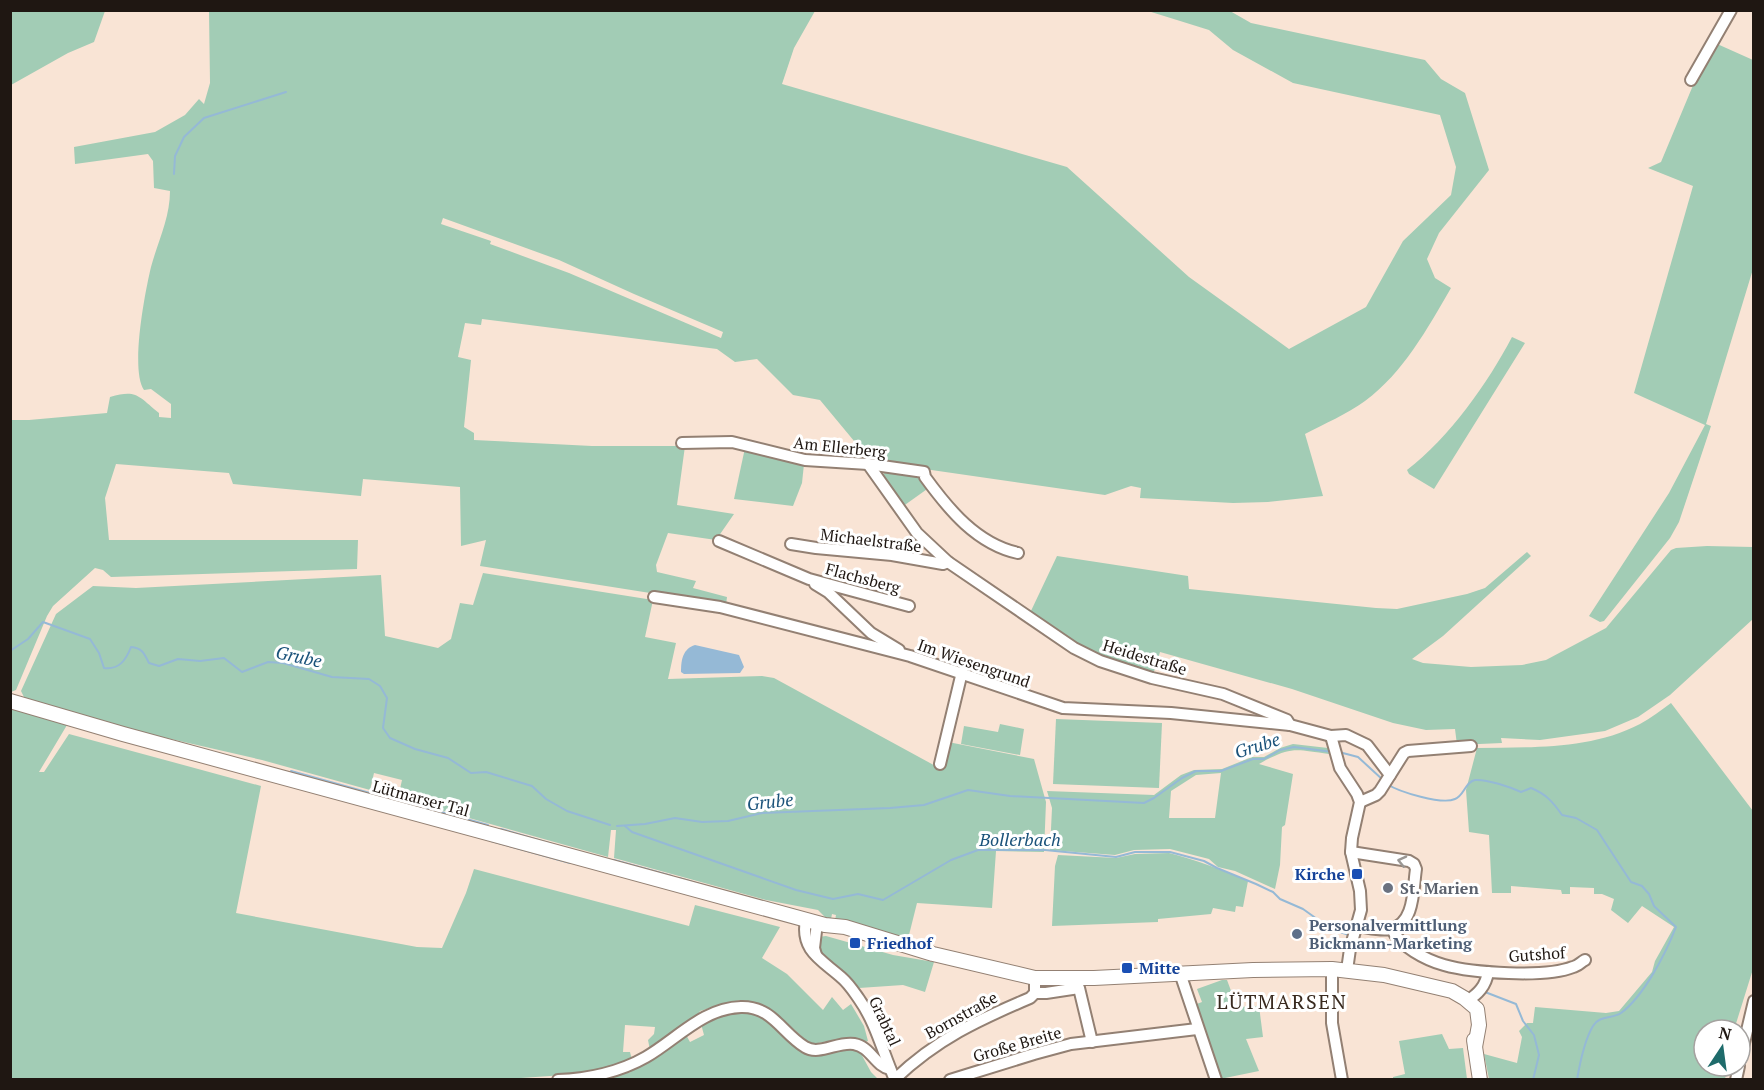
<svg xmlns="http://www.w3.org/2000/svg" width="1764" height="1090" viewBox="0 0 1764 1090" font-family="'PT Serif',serif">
  <rect width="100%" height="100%" fill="#f9e4d5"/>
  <!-- green -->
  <g fill="#a2ccb5" fill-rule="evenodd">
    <polygon points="11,10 105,10 105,11 94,42 68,53 11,85"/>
    <path d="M209,11H815L794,48L782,84L1067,167L1189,277L1289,349L1366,307L1403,241L1451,195L1456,167L1440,115L1293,83L1233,50L1209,30L1148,11H1230L1251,23L1425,60L1441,79L1465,93L1489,170L1439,233L1427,259L1435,278L1451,288C1427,329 1404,372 1365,401C1347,414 1324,424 1305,434L1323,496L1268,502L1233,503L1140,498L1141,488L1131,486L1105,495L876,462L869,459L820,400L793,395L757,359L735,362L717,349L482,319L481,325L465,323L458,357L471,360L464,427L474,433V440L592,446H685L677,505L734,514L716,540L668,533L656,565L657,572L696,581L693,588L727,597L726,605L480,566L486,540L461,546L460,487L363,479L361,496L233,484L229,473L116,464L105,498L109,540H358L357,569L111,577L103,570L95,568L53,606L47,616L16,690L11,692V420H29L107,413L110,397C137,389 138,396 159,413V417L171,418V404L151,389L144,390C130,370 145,292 151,267C158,241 170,218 170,191L154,188L153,161L148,154L75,164L74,147L155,132L185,115L199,99L204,104L210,83ZM443,218L559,260L634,294L723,332L721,338L569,273L490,244L491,241L441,224Z"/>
    <polygon points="1715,43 1753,60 1753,269 1706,424 1711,426 1679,522 1670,538 1604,621 1600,622 1589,616 1669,493 1705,425 1634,393 1693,186 1648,168 1661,162 1694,83"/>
    <path d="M1512,337L1525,343L1434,489L1409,474L1407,470C1449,438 1488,383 1512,337Z"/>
    <polygon points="745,448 804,464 802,483 793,506 734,499"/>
    <polygon points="887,470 921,475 930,487 902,507 881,477"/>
    <polygon points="1707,546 1753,547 1753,619 1670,695 1638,717 1605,731 1540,740 1501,738 1502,743 1457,745 1455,729 1426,730 1393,723 1292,689 1160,652 1153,675 1101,658 1074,643 1030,613 1057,556 1188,576 1189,589 1376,608 1397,609 1467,594 1485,588 1527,552 1531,556 1443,636 1412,659 1423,663 1471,667 1522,665 1546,660 1606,628 1671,550 1676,548"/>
    <polygon points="483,573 653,600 645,637 676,643 668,679 762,676 774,678 941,769 948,742 1034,759 1046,802 1044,852 996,851 992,908 917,903 908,939 904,936 903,939 835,920 836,915 832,914 831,919 825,917 818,910 766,900 614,858 616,830 611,830 608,857 398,798 402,780 374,773 370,790 262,760 66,715 27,703 21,691 56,614 93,586 136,588 381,575 385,636 438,648 451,639 460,603 473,605"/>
    <path d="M1671,703L1753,811V969L1734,1030H1704V1066H1728L1725,1079H1489L1484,1054L1517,1063L1522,1037L1519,1031L1527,1023H1533L1535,1007L1606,1013L1619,1011L1652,972L1655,961L1674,927L1642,906L1628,923L1611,910L1614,899L1602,894H1594V888L1570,887V894H1562L1561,890L1511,886V893H1492L1489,835L1469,832L1466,790L1477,748C1532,747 1590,750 1640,724C1651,718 1661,710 1671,703Z"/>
    <path d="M11,707L67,725L39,772H44L69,734L261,786L236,913L417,947L442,948L466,893L474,869L689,926L695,905L780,927L762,958L787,974L823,1010L832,997L843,1010L851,1004L864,1026L868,1041L865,1042L849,1037L813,1044L808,1042C788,1025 765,997 736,1001C724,1002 711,1008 700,1011L694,1022L650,1050L648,1040L654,1034L655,1027L625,1025L623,1052H630L632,1060L612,1067L579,1074L521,1078L11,1080Z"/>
    <polygon points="1056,719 1162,723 1159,788 1053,784"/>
    <polygon points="1000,724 1024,729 1020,755 961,744 964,726 998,732"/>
    <path d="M1293,744L1328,748L1329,754C1294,749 1291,746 1259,764L1293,774L1285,825L1282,827L1280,865L1275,889L1235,871L1218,867L1209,859L1170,849L1134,850L1115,855L1050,850L1052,808L1047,791L1154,795L1181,775L1194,770L1222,769L1252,757H1264L1280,748ZM1221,773L1215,818H1169L1171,791L1196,775Z"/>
    <path d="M1169,853C1196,860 1223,870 1248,881L1243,907L1236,906L1235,912L1213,908L1211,914L1158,919V922L1052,926L1055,866L1058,855L1116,858L1135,854Z"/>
    <polygon points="826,936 893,955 934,962 925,992 903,985 859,988 820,952 817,945 818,937"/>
    <polygon points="1222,980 1227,980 1237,1007 1259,1006 1263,1037 1246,1039 1259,1071 1220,1079 1194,1005 1202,1002 1197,989"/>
    <polygon points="739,1010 761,1014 803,1050 849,1048 859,1050 871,1072 878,1079 597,1080 631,1072 631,1066 685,1033 690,1042 704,1035 701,1024 715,1015"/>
    <polygon points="1442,1034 1449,1049 1463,1048 1467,1079 1393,1079 1393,1077 1405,1074 1399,1041"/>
  </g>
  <!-- water -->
  <path fill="#95b9d6" d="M695,645L739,655L744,667L740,673L684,674L681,672C681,659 683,649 695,645Z"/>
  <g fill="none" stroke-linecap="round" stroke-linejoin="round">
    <!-- stream -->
    <g stroke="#95b9d6" stroke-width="2">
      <polyline points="174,174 175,156 184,137 204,118 286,92"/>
      <path d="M10,651L28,639L43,622L90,639L99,653L104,668C119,670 126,660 131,647C142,648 144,653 149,663L159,666L178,659L200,661L224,658L242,672L268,662L283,663L332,677L369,679L380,686L387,698L383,728L390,738L415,749L448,758L471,773L486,772L532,786L546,799L567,811L610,825"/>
      <polyline points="1339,752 1358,757 1383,780"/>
      <polyline points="291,771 377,795"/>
      <path d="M1387,784C1399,792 1442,805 1455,799C1464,796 1465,782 1475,780C1487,779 1510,787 1521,792L1531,788C1546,794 1553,802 1562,815L1576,818L1597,830L1631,882L1642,886L1649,894L1654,906L1676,927C1666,953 1644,996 1621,1013C1613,1019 1599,1015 1593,1026C1584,1041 1580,1062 1577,1080"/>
      <polyline points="395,799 488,825"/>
      <polyline points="617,826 645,824 675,818 702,822 728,821 762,813 890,808 924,805 968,790 1010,796 1144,803 1154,798 1182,778 1196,771 1221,771 1253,759 1264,759 1280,750 1294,747 1333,752"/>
      <polyline points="625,826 632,832 796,890 833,899 858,894 883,900 951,860 978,850 1045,850 1116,857 1135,852 1170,852 1204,861 1217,868 1256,884 1273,892 1280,899 1303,909 1331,929 1349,935"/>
      <polyline points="501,829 566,848"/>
      <polyline points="491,841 570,863"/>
      <polyline points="614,860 672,876"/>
      <polyline points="679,878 706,886"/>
      <polyline points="1485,992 1516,1004 1523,1021 1534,1035 1539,1055 1533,1080"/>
    </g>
    <defs>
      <g id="minor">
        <polyline points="1691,80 1731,10"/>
        <path d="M682,443L732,442L805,460L868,464L924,472L925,477C949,510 977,544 1018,553"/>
        <polyline points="868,464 917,533 948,562 1074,648 1100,661 1152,678 1223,694 1287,720 1290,725"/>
        <polyline points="719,541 809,579 909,606"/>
        <polyline points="791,544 816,548 892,555 943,564 948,562"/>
        <polyline points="815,584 828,592 871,633 899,650"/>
        <polyline points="654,597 720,607 910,656 1063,708 1171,713 1290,725 1331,736 1346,735 1367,745 1390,775"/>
        <polyline points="1331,736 1340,768 1357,794 1360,802 1352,838 1351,852 1360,891 1361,910 1350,949 1347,970"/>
        <polyline points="940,764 962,672"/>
        <polyline points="1360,802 1376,795 1380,791 1404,753 1408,751 1471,746"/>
        <path d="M1351,852L1409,861L1414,864L1416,869C1413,888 1415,925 1390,929C1379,931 1367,927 1357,926"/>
        <path d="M806,920C800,951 822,960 842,978C849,984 854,992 859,999C876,1023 883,1053 895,1080"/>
        <path d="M1392,929C1399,946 1426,960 1444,965C1472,973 1546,978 1573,967C1578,966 1581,962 1585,960"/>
        <polyline points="816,955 814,948 817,923"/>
        <polyline points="1332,969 1332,1023 1342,1080"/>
        <polyline points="1180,973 1216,1080"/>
        <polyline points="1035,993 1046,993 1079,988 1092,1042"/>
        <path d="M1467,1001C1478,994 1486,986 1488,972"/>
        <polyline points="1740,1060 1754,1001"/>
        <path d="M895,1079C937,1039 978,1020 1030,998L1035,993V978"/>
        <path d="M558,1080C587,1079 620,1072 646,1057C677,1039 703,1008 741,1007C772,1006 782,1033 805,1047C819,1056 838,1041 854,1044C871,1047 875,1066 890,1069"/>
        <polyline points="950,1080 1034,1054 1071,1044 1197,1029"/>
        <polyline points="1736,1080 1739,1066"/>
      </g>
      <g id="major">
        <polyline points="10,701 123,734 825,925 845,927 933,954 1035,978 1094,978 1253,970 1332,969 1384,975 1452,991 1464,998 1477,1009 1479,1025 1475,1047"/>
        <polyline points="1474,1040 1480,1080"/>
      </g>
    </defs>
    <!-- minor casing -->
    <use href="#minor" stroke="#938073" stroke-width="14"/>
    <!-- major casing -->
    <use href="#major" stroke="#938073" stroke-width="16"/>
    <!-- minor -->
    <use href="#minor" stroke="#fff" stroke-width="10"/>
    <!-- major -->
    <use href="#major" stroke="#fff" stroke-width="14"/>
  </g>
  <!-- one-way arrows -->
  <defs><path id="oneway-chevron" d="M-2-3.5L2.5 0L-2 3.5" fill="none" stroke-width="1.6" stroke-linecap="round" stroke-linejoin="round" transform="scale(1.5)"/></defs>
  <use stroke="#9a9794" href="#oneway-chevron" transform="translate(1402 861) rotate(-167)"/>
  <!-- markers -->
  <g fill="#1a4fb4" stroke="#fff" stroke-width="2">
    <rect x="1351" y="868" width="12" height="12" rx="3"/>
    <rect x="849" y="937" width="12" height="12" rx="3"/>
    <rect x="1121" y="962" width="12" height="12" rx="3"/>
  </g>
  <circle fill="#6b7280" stroke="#fff" stroke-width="2" cx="1388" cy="888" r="6"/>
  <circle fill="#5c6f8a" stroke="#fff" stroke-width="2" cx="1297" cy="934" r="6"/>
  <g text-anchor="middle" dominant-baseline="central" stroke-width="6" stroke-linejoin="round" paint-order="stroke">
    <!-- street labels -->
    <g font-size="16" fill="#1f1712" stroke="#fff">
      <text transform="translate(840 447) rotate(6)">Am Ellerberg</text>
      <text transform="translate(871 540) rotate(7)">Michaelstraße</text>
      <text transform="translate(863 578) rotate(15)">Flachsberg</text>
      <text transform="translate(1145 657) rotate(17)">Heidestraße</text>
      <text transform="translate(974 663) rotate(19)">Im Wiesengrund</text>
      <text transform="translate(421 798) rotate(15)">Lütmarser Tal</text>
      <text transform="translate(1537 954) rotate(-4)">Gutshof</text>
      <text transform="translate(961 1015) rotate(-29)">Bornstraße</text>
      <text transform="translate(885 1021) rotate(65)">Grabtal</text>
      <text transform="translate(1017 1044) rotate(-16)">Große Breite</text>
    </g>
    <!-- transit labels -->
    <g font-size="16" font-weight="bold" fill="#164399" stroke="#fff" text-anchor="start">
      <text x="1345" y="874" text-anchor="end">Kirche</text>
      <text x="867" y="943">Friedhof</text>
      <text x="1139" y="968">Mitte</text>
    </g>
    <!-- worship labels -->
    <g font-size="16" font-weight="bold" fill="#5b616d" stroke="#fff" text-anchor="start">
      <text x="1400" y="888">St. Marien</text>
    </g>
    <!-- service labels -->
    <g font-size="16" font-weight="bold" fill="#4e5e75" stroke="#fff" text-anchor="start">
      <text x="1309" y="925">Personalvermittlung<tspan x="1309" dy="18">Bickmann-Marketing</tspan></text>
    </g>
    <!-- water labels -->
    <g font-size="18" font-style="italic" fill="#1a527a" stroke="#fff">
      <text transform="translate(299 656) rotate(12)">Grube</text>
      <text transform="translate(1257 745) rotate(-18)">Grube</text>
      <text transform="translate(770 801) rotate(-6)">Grube</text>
      <text x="1020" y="839">Bollerbach</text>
    </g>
    <!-- quarter labels -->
    <g font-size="20" letter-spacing="1.5" fill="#392a1f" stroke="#fff">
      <text x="1282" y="1001">LÜTMARSEN</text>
    </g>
  </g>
  <!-- border -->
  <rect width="1764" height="1090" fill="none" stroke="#1f1712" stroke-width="24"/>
  <!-- north arrow -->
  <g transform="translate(1722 1048) rotate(13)"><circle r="28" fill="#ffffff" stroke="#a5a2a0" stroke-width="1.5"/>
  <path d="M0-4.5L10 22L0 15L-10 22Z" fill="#1e6b6b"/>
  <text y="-9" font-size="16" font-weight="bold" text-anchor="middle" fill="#1f1712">N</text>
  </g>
</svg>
